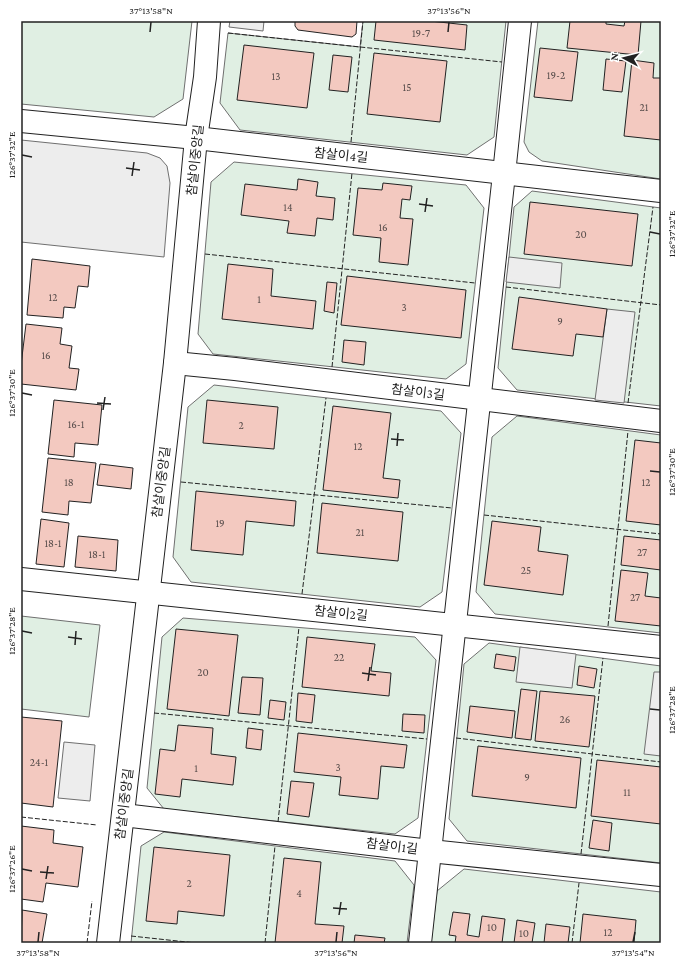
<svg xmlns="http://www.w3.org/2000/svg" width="682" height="964" viewBox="0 0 682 964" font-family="'Crimson Pro','Noto Sans KR',serif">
  <rect width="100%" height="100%" fill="#fff"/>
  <!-- green -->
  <g fill="#e0efe3" stroke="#6f6f6f">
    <polygon points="21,21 192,21 183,99 154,117 21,104"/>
    <polygon points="363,21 506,21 494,137 467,155 240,130 220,103 228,33 360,47"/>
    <polygon points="538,21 661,21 661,179 542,161 529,152 524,142"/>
    <polygon points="234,162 466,185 484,208 466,364 446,379 213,354 198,334 211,182"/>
    <polygon points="532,191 661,208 661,406 517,390 498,368 514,207"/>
    <polygon points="214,385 441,411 461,433 442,592 420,607 191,582 173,557 188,407"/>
    <polygon points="517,416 661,435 661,633 495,614 476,592 492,437"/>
    <polygon points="21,616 100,625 89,717 21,709"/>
    <polygon points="183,618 415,637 436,660 418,818 395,834 164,809 147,788 162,637"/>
    <polygon points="489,643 661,666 661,863 467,841 449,819 464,664"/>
    <polygon points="164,832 395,861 414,885 407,943 131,943 141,846"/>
    <polygon points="464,869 661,892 661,943 431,943 437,891"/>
  </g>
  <!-- parking -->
  <g fill="#ededed" stroke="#6f6f6f">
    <polygon points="230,21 264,21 263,31 229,27"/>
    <polygon points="21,140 147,153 160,158 167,166 170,183 164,257 21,242"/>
    <polygon points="509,257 562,263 560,288 506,282"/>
    <polygon points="607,309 635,312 624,403 595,400"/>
    <polygon points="520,647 576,654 572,688 516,682"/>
    <polygon points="654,672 661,672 661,756 644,754"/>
    <polygon points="64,742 95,745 90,801 58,798"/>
  </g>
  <!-- building -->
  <g fill="#f3c9c0" stroke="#222">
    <polygon points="295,21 357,21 356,34 352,37 298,30 295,26"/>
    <polygon points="376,21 430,21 467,25 465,50 374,40"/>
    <polygon points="570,21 606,21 606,24 624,26 625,21 641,21 638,55 567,48"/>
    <polygon points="244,45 314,53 307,108 237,100"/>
    <polygon points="540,48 578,52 572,101 534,97"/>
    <polygon points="374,53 447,61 440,122 367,114"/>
    <polygon points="333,55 352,57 348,92 329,90"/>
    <polygon points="606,59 626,61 622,92 603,90"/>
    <polygon points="632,60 654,63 653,78 661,78 661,140 624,136"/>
    <polygon points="298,179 318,182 316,196 335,198 333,220 317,218 315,236 287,233 289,221 241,215 245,184 297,190"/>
    <polygon points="383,183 412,186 410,200 402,199 400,218 413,219 408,265 379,262 381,238 353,235 358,188 382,190"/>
    <polygon points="530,202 638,214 632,266 524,254"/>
    <polygon points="32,259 90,266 88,287 78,286 75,308 64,307 63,318 27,315"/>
    <polygon points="228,264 273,269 271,296 316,301 313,329 222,319"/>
    <polygon points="347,276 466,290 461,338 341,325"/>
    <polygon points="327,282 337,283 334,313 324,311"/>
    <polygon points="519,297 607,309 603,337 576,334 573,356 512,349"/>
    <polygon points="26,324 62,328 60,344 72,346 69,368 79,369 76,390 21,384 21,365"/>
    <polygon points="344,340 366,342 364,365 342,362"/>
    <polygon points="54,400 102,405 98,445 75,443 74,457 48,454"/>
    <polygon points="207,400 278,407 274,449 203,443"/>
    <polygon points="333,406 391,413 383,478 400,480 398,498 323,490"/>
    <polygon points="635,440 661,443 661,525 626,521"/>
    <polygon points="48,458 96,463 91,503 69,501 68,515 42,512"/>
    <polygon points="100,464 133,468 131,489 97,485"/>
    <polygon points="196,491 296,501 294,526 246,521 243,555 191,550"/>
    <polygon points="322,503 403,512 398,561 317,553"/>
    <polygon points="41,519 69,523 64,567 36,564"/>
    <polygon points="492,521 541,527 538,551 568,555 563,595 484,585"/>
    <polygon points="78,536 118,540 116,571 75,567"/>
    <polygon points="624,536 661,540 661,570 621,565"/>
    <polygon points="621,570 648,573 645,596 661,598 661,626 615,621"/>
    <polygon points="176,629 238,635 229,716 167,709"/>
    <polygon points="307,637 375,644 371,671 391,673 389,696 302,687"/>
    <polygon points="496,654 516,657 514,671 494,668"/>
    <polygon points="579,666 597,669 594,688 577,685"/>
    <polygon points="242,677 263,678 260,715 238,713"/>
    <polygon points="521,689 537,691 531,740 515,738"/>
    <polygon points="540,691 595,696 589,747 535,741"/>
    <polygon points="298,693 315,695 312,723 296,721"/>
    <polygon points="270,700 286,702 284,720 268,718"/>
    <polygon points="470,706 515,711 512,738 467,732"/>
    <polygon points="403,714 425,715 424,733 402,731"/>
    <polygon points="21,717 62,721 53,807 21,803"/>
    <polygon points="178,725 213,728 211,754 236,757 233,785 182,779 180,797 155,794 160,749 175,751"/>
    <polygon points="248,728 263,730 261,750 246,748"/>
    <polygon points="298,733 407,745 404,768 381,766 378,799 339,795 341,777 294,772"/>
    <polygon points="478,746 581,758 576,808 472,796"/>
    <polygon points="597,760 661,767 661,824 591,816"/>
    <polygon points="291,781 314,783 309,817 287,814"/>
    <polygon points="593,820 612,823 609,851 589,848"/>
    <polygon points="21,826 54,830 53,843 83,847 78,887 46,883 43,902 21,899"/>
    <polygon points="154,847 230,855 224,916 178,911 177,924 146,921"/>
    <polygon points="284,858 321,862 315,924 344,926 342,943 275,943"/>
    <polygon points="22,910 47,914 42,943 21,943"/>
    <polygon points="453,912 470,914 467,935 479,937 482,916 505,919 502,943 455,943 456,936 449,935"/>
    <polygon points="583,914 636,920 634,943 580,943"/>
    <polygon points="517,920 535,923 532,943 514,943"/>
    <polygon points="546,924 570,927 568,943 544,943"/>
    <polygon points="355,935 385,938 384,943 354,943"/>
  </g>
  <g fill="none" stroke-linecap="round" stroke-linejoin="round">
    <defs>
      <g id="minor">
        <polyline points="21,121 196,138 661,191"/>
        <polyline points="175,363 235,369 661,421"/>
        <polyline points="21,579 661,647"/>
        <polyline points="123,815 430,851 661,875"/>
        <polyline points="108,943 175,363 196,138 205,77 209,21"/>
        <polyline points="420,943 504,174 520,21"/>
      </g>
    </defs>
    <!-- minor casing -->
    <use href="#minor" stroke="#222" stroke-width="24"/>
    <!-- minor -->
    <use href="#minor" stroke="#fff" stroke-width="22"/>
    <!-- fence -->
    <g stroke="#222" stroke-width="1" stroke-dasharray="5 2" stroke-linecap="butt">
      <polyline points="228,33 502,62"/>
      <polyline points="351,142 363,21"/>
      <polyline points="205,254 475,283"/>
      <polyline points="506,287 661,305"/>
      <polyline points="332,367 352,173"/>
      <polyline points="628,403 653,207"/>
      <polyline points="181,482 452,508"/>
      <polyline points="484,515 661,534"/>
      <polyline points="302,594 326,398"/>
      <polyline points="608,626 628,431"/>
      <polyline points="154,713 427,739"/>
      <polyline points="456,738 661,762"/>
      <polyline points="21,817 97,825"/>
      <polyline points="278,822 299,627"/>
      <polyline points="581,854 603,658"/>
      <polyline points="131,936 196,943"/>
      <polyline points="87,943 92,901"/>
      <polyline points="265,943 275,846"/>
      <polyline points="572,943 579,883"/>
    </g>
  </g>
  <!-- ticks -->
  <path fill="none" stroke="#222" stroke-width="1.5" d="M150,32L151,22M448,32L449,22M22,155L32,157M126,168L140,170M132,176L134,162M419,204L433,206M425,212L427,198M650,232L660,234M22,393L32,395M97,403L111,404M103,410L105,397M391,439L404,440M397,446L398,433M650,471L660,472M22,631L32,633M68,637L82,639M75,645L76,631M362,673L376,675M368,681L370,667M650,709L660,710M22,869L32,871M40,872L54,873M46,879L48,866M333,908L347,909M339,915L341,902M38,942L39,932M336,942L337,932M633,942L635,932"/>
  <g text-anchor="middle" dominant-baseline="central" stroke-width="3" stroke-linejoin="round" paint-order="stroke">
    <!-- number labels -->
    <g font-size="11" fill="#564c4a">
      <text x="421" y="33">19-7</text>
      <text x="556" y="75">19-2</text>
      <text x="276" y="76">13</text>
      <text x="407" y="87">15</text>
      <text x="644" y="107">21</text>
      <text x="288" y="207">14</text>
      <text x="383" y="227">16</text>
      <text x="581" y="234">20</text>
      <text x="53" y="297">12</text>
      <text x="259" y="299">1</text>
      <text x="404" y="307">3</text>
      <text x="560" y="321">9</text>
      <text x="46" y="355">16</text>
      <text x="76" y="424">16-1</text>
      <text x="241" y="425">2</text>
      <text x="358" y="446">12</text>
      <text x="69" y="482">18</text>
      <text x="646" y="482">12</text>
      <text x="220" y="523">19</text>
      <text x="360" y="532">21</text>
      <text x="53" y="543">18-1</text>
      <text x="642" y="552">27</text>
      <text x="97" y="554">18-1</text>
      <text x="526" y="570">25</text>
      <text x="635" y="597">27</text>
      <text x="339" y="657">22</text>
      <text x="203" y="672">20</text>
      <text x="565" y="719">26</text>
      <text x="39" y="762">24-1</text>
      <text x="338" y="767">3</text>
      <text x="196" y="768">1</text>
      <text x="527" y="777">9</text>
      <text x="627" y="792">11</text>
      <text x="189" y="883">2</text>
      <text x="299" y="893">4</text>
      <text x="492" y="927">10</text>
      <text x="608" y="932">12</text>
      <text x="524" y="933">10</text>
    </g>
    <!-- street labels -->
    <g font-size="13" fill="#222" stroke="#fff">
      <text transform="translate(341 155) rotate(6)">참살이4길</text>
      <text transform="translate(195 160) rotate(-84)">참살이중앙길</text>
      <text transform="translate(418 392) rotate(7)">참살이3길</text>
      <text transform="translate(161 482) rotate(-83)">참살이중앙길</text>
      <text transform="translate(341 613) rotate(6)">참살이2길</text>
      <text transform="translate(124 804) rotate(-83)">참살이중앙길</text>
      <text transform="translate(392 846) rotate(7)">참살이1길</text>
    </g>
  </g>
  <!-- border -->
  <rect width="682" height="964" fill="none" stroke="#ffffff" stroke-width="44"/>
  <!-- north arrow -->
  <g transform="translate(624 58) rotate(277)" stroke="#ffffff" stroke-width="3" paint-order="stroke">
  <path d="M0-3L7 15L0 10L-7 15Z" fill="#222222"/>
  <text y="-6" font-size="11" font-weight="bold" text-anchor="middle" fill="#222222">N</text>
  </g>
  <rect x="22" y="22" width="638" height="920" fill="none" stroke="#222" stroke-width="1.5"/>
  <g font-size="10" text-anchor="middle" fill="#222">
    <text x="151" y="14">37°13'58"N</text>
    <text x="449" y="14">37°13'56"N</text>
    <text transform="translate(11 155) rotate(-90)" y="4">126°37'32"E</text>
    <text transform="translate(671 234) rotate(-90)" y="4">126°37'32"E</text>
    <text transform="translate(11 393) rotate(-90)" y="4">126°37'30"E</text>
    <text transform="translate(671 472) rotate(-90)" y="4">126°37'30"E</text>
    <text transform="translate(11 631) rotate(-90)" y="4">126°37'28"E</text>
    <text transform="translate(671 710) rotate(-90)" y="4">126°37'28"E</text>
    <text transform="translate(11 869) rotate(-90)" y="4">126°37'26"E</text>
    <text x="38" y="956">37°13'58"N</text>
    <text x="336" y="956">37°13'56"N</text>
    <text x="633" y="956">37°13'54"N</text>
  </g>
</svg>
